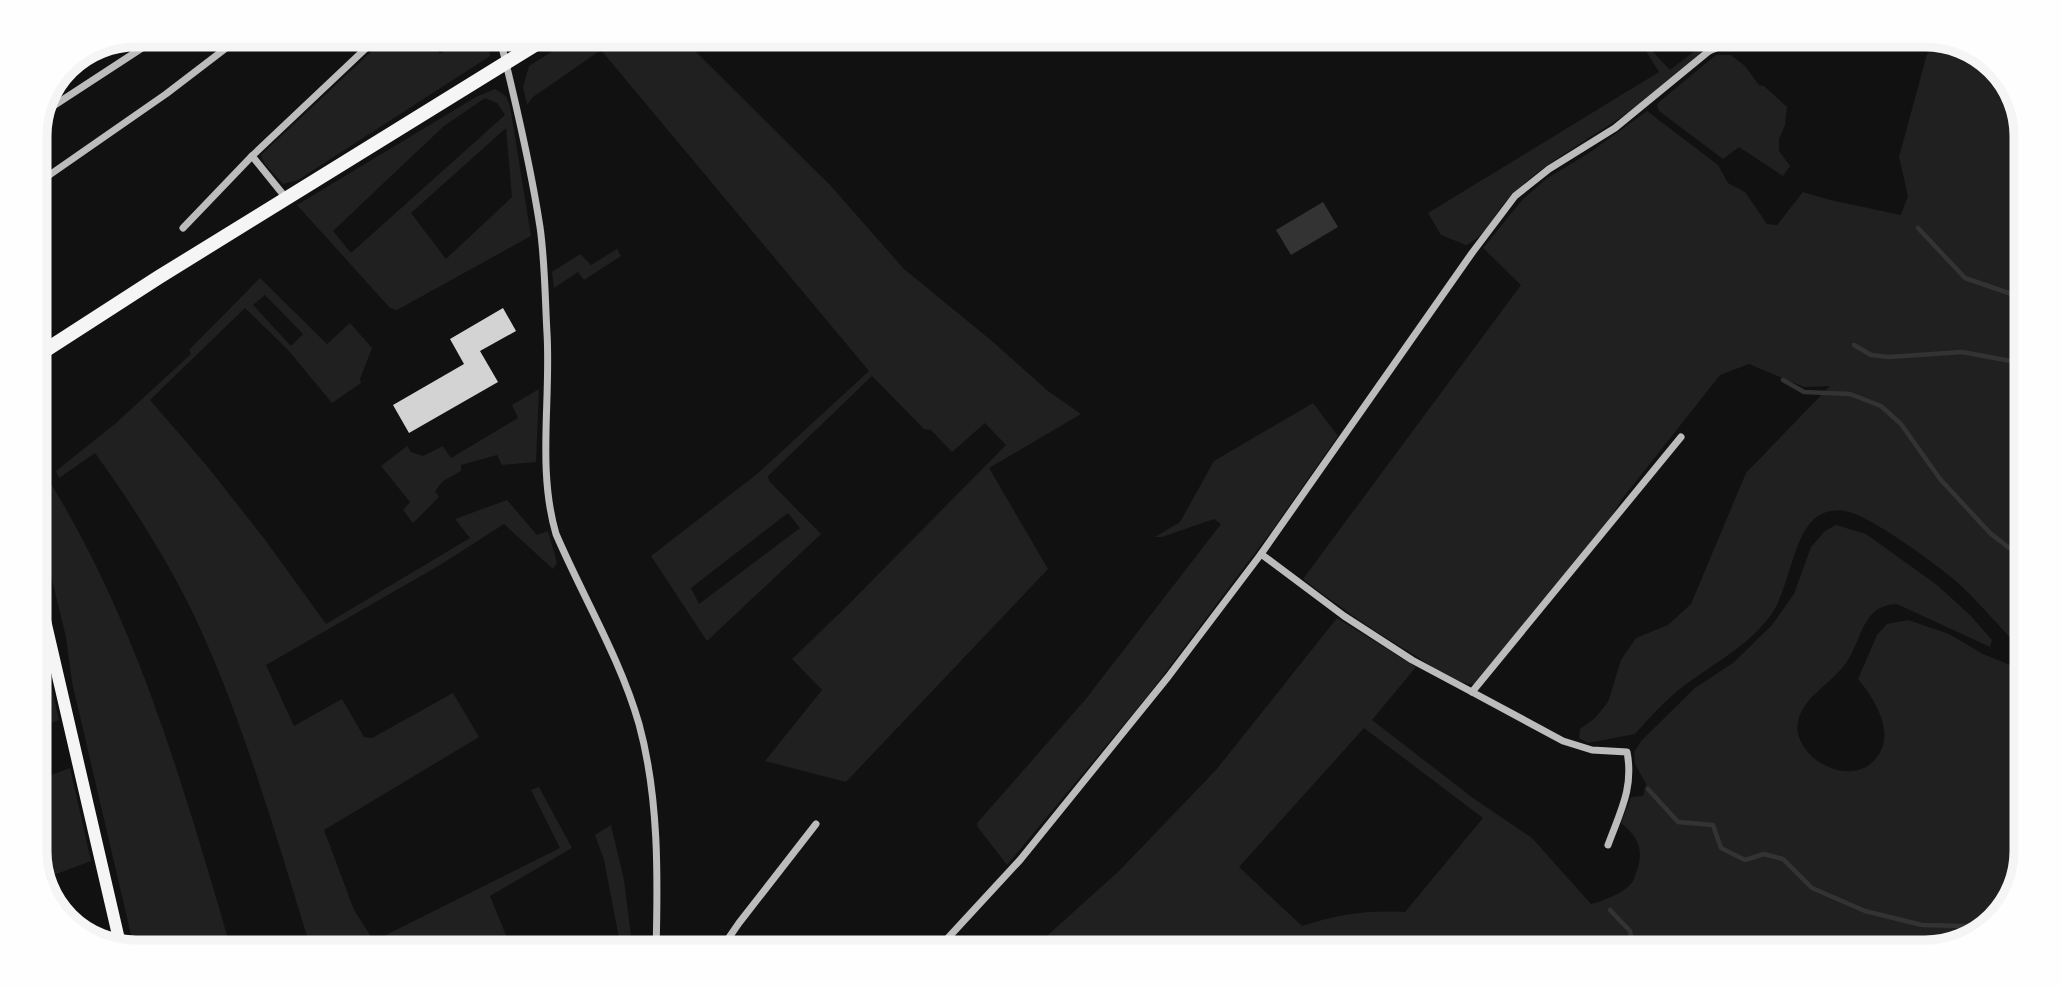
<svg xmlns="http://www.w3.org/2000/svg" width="2061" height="987" viewBox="0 0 2061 987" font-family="'Source Sans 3',sans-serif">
  <rect width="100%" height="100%" fill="#111"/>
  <!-- green -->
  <g fill="#202020" fill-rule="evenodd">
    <polygon points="389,35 423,35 440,54 466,35 488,35 490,56 298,180 283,184 264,163 261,155"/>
    <path d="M578,35H679L830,185L904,269L992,341L1048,391L1081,414L989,468L1048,569L846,782L765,761L822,690L792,659L844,609L1006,445L985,423L952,452L931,430L924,429L872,376L768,476L769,481L821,534L707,641L651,556L757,474L869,371L601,50L533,97L527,105L523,87L529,66ZM788,513L800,528L699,604L691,588Z"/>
    <path d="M1636,35H1643L1654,53L1670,70L1705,43L1704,35H1710C1710,55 1647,98 1630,111C1592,138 1539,165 1508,199C1493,215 1487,236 1466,245L1441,235L1428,213L1659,72Z"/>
    <path d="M1951,41L1969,45L2009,80L2026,130V654C2002,630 1981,604 1956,581C1936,564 1873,518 1849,512C1838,508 1823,511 1814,519C1792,540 1789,589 1771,615C1747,648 1707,667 1676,692C1661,705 1648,719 1635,734L1588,743L1579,738L1580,729L1595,718L1608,702L1621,660L1636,638L1668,625L1691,604L1746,473L1830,386L1804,387L1749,364L1720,375L1622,499L1610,519L1474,684C1452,683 1434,668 1416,656C1377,633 1339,607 1303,579L1521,285L1483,248L1523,199L1546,179L1589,153L1647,111L1718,165L1728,183L1745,192L1767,224L1777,225L1803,192L1830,200L1901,215L1908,196L1899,157L1927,54Z"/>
    <polygon points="1716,55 1731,55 1745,66 1759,85 1764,86 1787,107 1785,125 1779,139 1779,151 1790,166 1783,176 1739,147 1723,159 1659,111 1657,106 1659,102"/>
    <path d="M495,89L506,96L510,106L531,236L397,310L390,308L297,205L476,97ZM485,98L497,103L505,115L351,253L333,231L444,126ZM506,128L512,197L446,259L411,213Z"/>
    <polygon points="617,249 621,256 584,280 578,272 554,288 552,272 580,254 591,265"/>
    <path d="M260,278L327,344L350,323L372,348L360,379L361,383L332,403L288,350L245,308L150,400L207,466L266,541L326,624L470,538L455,519L507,500L537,535L548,531L557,563L553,569L504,524L440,565L266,665L294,726L342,699L364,737L372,738L453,693L479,737L324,830L354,910L374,941L560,848L531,790L539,787L572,848L490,896L513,952H312C276,837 244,720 192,611C165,556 131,503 95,453L59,478L56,471L116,423L191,354L189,350ZM265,295L303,334L291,346L253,305Z"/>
    <polygon points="539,389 536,462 502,465 497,455 461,465 461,471 443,481 435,491 439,497 413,523 403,510 410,502 381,466 407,446 411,452 423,456 443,446 451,458 518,418 512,405"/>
    <polygon points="1313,403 1338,436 1273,529 1149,694 1007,865 977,826 978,822 1085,700 1221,524 1214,519 1162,537 1155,537 1180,522 1214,461"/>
    <path d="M51,484C139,627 185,792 232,952H135L72,682L66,637L39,527L35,496Z"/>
    <path d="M1836,525L1866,534L1937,585L1971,616L1992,640L1990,647L1897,604C1863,605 1863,636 1848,660C1835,682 1803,695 1798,722C1796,732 1799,738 1804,747C1819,770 1858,783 1877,757C1896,733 1874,698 1858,679L1877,635L1887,624L1908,620L1949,634L1983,654L2010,665L2026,682V850L2016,895L1981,935L1925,952H1029L1119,871L1216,770L1337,618L1416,667L1372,720L1473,798L1532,838L1591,904C1605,900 1619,895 1630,885C1634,881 1635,876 1637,870C1644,849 1638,837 1621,823L1631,797L1643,796L1646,784L1635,764L1634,752L1642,740L1695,688L1733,663L1772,625L1794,594L1811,547L1825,531ZM1364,728L1483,818L1405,912C1366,910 1339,914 1302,926L1239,867Z"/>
    <polygon points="35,614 59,720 35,728 35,694 46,689 35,652"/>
    <polygon points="70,768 91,861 43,879 35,858 35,781"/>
    <polygon points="611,825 624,880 633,952 610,952 609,946 620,943 604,860 595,835"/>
  </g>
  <!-- water -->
  <polygon fill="#333" points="1323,202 1338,227 1291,255 1276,230"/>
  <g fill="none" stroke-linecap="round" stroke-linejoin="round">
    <!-- stream -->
    <g stroke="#333" stroke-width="4.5">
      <polyline points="1918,228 1965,278 2026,299"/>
      <polyline points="1854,345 1871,355 1889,357 1962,352 2011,361 2026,372"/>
      <polyline points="1783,380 1804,392 1850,394 1881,406 1901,424 1940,479 1990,533 2026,561"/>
      <polyline points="1648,789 1678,822 1713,825 1721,848 1745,860 1764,854 1783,859 1812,888 1865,911 1922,925 1965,926 1980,935"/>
      <polyline points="1610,910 1630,931 1634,952"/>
    </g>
  </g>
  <!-- building -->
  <polygon fill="#d3d3d3" points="503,308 516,331 480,351 498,382 409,433 393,405 464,364 450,339"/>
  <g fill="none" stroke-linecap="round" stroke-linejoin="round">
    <!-- minor -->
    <g stroke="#bcbcbc" stroke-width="7">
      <path d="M499,35C515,99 530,162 540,227C545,262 545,298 547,333C551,400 537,469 556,534C583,597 620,658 639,724C659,797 658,877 656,952"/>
      <polyline points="1709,51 1713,35"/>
      <polyline points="44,112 162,35"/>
      <polyline points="35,185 166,94 234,42 235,35"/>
      <polyline points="286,198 252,156 380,35"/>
      <polyline points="183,228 252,156"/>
      <path d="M1261,554L1344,616L1412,660L1472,692L1563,741L1592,750L1627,752C1634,788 1620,812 1608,845"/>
      <polyline points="1472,692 1681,437"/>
      <polyline points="719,952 739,923 816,824"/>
      <polyline points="935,952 1020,860 1168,677 1261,554 1472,253 1515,196 1549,169 1615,128 1709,51 1748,35"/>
    </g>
    <!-- secondary -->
    <polyline stroke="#f5f5f5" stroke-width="12" points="35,577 121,948"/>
    <!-- primary -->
    <polyline stroke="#f5f5f5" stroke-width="14" points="35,357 159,277 551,35"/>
  </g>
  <!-- crop -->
  <path d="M0 0H2061V987H0ZM136 47H1925A89 89 0 0 1 2014 136V851A89 89 0 0 1 1925 940H136A89 89 0 0 1 47 851V136A89 89 0 0 1 136 47Z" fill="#fefefe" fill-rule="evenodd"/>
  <path fill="none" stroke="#f5f5f5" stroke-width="9" d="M136 47H1925A89 89 0 0 1 2014 136V851A89 89 0 0 1 1925 940H136A89 89 0 0 1 47 851V136A89 89 0 0 1 136 47Z"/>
</svg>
